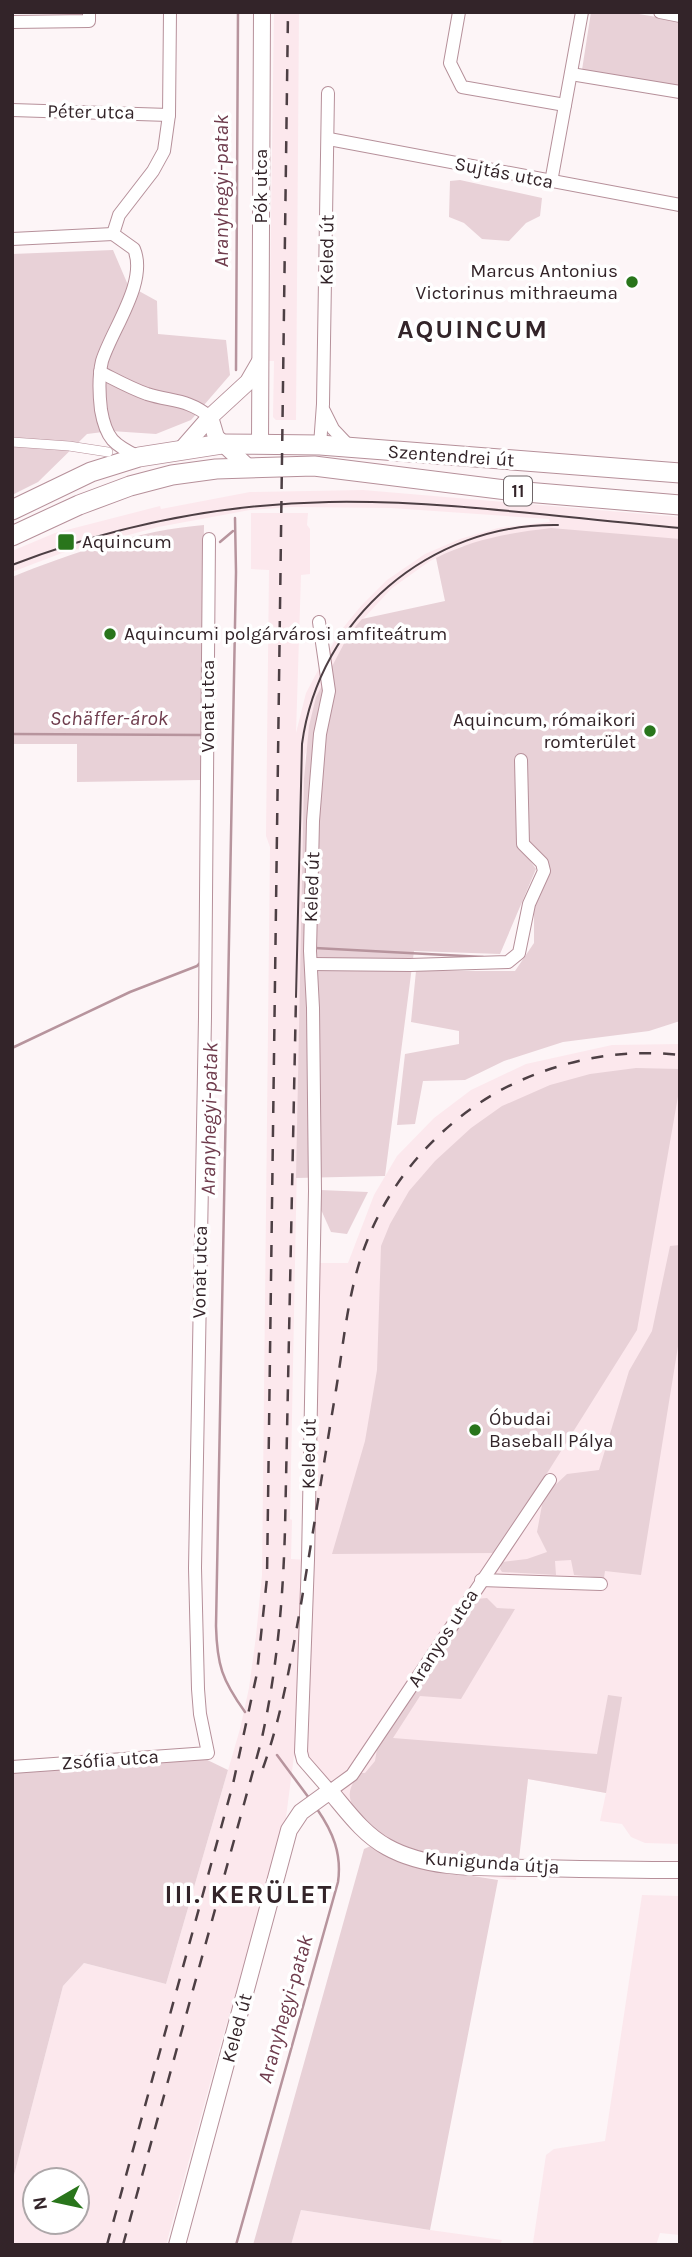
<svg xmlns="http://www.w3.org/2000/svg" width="692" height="2257" viewBox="0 0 692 2257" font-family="Karla,sans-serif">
  <rect width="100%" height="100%" fill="#fdf5f7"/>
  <!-- built -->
  <g fill="#fce8ed" fill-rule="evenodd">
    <polygon points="274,12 299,12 296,420 276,420 273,417 274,361 269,361"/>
    <path d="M363,490L680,517V539L462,546L430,561L392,588L349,634L305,755L290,1519L292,1520L291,1559L308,1560L319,1263H348L374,1195L397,1156L434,1118L471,1090L526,1064L612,1045L680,1044V1844L645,1843L631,1837L622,1824L600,1821L606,1793L528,1779L516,1880L451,1874L423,1868L375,1844L294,1756L285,1825L221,2043L166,2245H12V2183L63,1986L84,1963L166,1984L240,1729L249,1688L256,1636L262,1575L270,847L266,836L269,570L251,569V513H308L307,525L310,529V574L301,575L296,733L306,693L325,657L342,629L361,606L387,580L425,554L460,539L498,528L550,522L549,519L391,508L291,507L250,510L158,527L62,553L12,572V551L55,533L160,506L161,509L250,492ZM35,2180H77V2222H35Z"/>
    <polygon points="642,1895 680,1896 680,2235 660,2233 656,2245 533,2243 546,2155 554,2149 605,2141"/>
    <polygon points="301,2210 430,2230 502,2240 500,2245 291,2245"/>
  </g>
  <!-- green -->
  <g fill="#e8d1d7">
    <polygon points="591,12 627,12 680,21 680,87 582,70"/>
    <polygon points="460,180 542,198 540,216 526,223 509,241 482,239 464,223 449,217 450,181"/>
    <polygon points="113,250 128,285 157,301 158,334 226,340 230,375 191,420 156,434 111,431 87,434 38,482 12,495 12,254"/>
    <path d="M204,525L201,780L77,782V744H12V577C71,553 141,530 204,525Z"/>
    <path d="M551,528L680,539V1021L649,1031L563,1042L504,1061L465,1080L423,1081L415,1124L397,1125L405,1054L459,1044V1031L411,1022L416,971H515L534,943V911L531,908L546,866L519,845L536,869L500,954L414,951L385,1176L296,1178L304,779L309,726L316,697L349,634L362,619L445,601L436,558C473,539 510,533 551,528Z"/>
    <polygon points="636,1068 680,1069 680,1085 637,1330 497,1553 332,1554 365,1441 377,1370 381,1246 390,1224 409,1191 435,1161 471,1128 502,1106 550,1085 590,1074"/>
    <polygon points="320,1190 368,1192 347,1234 331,1232 318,1203"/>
    <polygon points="680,1245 680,1334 641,1575 605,1571 604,1578 574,1575 571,1560 555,1561 556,1575 502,1572 500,1569 502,1562 527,1559 547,1552 537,1532 542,1505 552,1488 567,1474 599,1470 629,1371 652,1331 670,1246"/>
    <path d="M487,1598L497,1608L515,1609L461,1699L420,1696L393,1738L597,1754L608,1695L622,1697L606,1793L528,1779L519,1859C468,1857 386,1861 355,1810C346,1795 349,1787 360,1773H365L375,1761L377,1749L476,1599Z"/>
    <polygon points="195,1754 228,1770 166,1984 84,1963 63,1986 12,2183 12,1764"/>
    <polygon points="375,1844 423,1868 498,1880 430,2230 301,2210 291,2245 253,2245 364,1849"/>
  </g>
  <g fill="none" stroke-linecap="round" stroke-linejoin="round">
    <!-- stream -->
    <g stroke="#b7949d" stroke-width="2.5">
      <polyline points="236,370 238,12"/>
      <path d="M235,518L236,572L216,1626C217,1665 222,1680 245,1712"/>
      <polyline points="220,542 233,531"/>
      <polyline points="12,734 201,735"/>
      <polyline points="315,948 483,957"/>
      <polyline points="12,1048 130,992 197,966 200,963"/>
      <polyline points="277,1755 309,1798"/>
      <path d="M236,2245L338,1882C342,1854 333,1832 317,1809"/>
    </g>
    <defs>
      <polyline id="pedestrian" points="12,442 69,446 108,452"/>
      <g id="minor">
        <polyline points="459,12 450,63 462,87 565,105"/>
        <polyline points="660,12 680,16"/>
        <polyline points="12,22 89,21 89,12"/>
        <polyline points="571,74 680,92"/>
        <polyline points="12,110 169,115"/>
        <polyline points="329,139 680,205"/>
        <polyline points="551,182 582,12"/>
        <path d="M113,234L134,249C148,282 112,329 102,361C98,378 99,393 101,410C106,439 114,445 139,457"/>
        <polyline points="113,234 119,215 153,171 164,151 169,115 170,12"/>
        <polyline points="12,239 113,234"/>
        <path d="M100,372C116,380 130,388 147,394C173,402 188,399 210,417"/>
        <polyline points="324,411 333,429 350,447"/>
        <polyline points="320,445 323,404 328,93"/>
        <polyline points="319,622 329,691 320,734 313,821 310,951 313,1008 315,1191 308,1560 301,1752 303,1760 330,1791 352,1775 550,1480"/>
        <polyline points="311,964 410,965 508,962 519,953 529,904 544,871 542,863 523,844 521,760"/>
        <polyline points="481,1580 601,1584"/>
        <polyline points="12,1767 208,1753 200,1714 198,1689 195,1568 205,1017 209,539"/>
      </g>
      <g id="tertiary">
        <polyline points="210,417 216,437 249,468"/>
        <polyline points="260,444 262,12"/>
        <polyline points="182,449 210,417 248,382 259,363"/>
        <path d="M177,2245L289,1830L301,1812L330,1791C347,1811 363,1834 387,1847C430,1871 487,1867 535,1868C583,1869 631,1870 680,1870"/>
      </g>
      <g id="primary">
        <polyline points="12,510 91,472 139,457 222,444 320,445 680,473"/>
        <polyline points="12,536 79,505 130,486 172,475 216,469 314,466 514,491 680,505"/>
      </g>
    </defs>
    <!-- pedestrian casing -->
    <use href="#pedestrian" stroke="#b6909a" stroke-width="10"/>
    <!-- minor casing -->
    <use href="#minor" stroke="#b6909a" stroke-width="14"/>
    <!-- tertiary casing -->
    <use href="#tertiary" stroke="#b6909a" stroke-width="18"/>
    <!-- primary casing -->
    <use href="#primary" stroke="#b6909a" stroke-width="21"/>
    <!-- pedestrian -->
    <use href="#pedestrian" stroke="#fff" stroke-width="9"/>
    <!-- minor -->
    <use href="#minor" stroke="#fff" stroke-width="12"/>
    <!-- tertiary -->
    <use href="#tertiary" stroke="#fff" stroke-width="16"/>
    <!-- primary -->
    <use href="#primary" stroke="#fff" stroke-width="19"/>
    <!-- tram -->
    <g stroke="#4d3f44" stroke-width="2">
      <path d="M12,565C113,526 220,504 329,502C445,500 564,518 680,528"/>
      <path d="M296,997L302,744C319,618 430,523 558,525"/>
    </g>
    <!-- rail -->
    <g stroke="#4d3f44" stroke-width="2.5" stroke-dasharray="12 12" stroke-linecap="butt">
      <path d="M263,1768C282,1715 291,1660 301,1604C313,1533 324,1462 336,1390C344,1341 348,1288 367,1241C392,1177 441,1123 501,1090C556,1061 618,1048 680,1055"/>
      <polyline points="107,2245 233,1784 257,1673 267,1578 288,12"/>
      <path d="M123,2245L261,1742C277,1671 283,1601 285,1529L296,997"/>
    </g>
  </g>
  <!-- markers -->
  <g fill="#29751b" stroke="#fff" stroke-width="2.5">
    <circle cx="632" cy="282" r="7"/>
    <rect x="57" y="533" width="18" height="18" rx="3.5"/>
    <circle cx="110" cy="634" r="7"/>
    <circle cx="650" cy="731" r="7"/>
    <circle cx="475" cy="1430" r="7"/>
  </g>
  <g text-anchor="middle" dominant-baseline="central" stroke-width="7" stroke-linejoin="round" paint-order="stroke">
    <!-- shield labels -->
    <rect fill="#fff" stroke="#706669" stroke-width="2" x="504" y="476.5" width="28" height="29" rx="5"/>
    <g font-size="18" font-weight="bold" fill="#332429">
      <text x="518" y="491">11</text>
    </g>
    <!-- street labels -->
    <g font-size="19" fill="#332429" stroke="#fff">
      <text transform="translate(91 112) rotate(1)">Péter utca</text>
      <text transform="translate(504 173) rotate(11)">Sujtás utca</text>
      <text transform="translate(261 186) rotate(-90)">Pók utca</text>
      <text transform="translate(327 250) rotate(-89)">Keled út</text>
      <text transform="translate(451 456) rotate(4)">Szentendrei út</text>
      <text transform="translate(208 706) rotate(-90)">Vonat utca</text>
      <text transform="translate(312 887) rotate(-88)">Keled út</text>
      <text transform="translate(200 1272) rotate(-89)">Vonat utca</text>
      <text transform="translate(309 1454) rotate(-89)">Keled út</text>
      <text transform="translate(443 1638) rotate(-57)">Aranyos utca</text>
      <text transform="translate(110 1760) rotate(-4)">Zsófia utca</text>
      <text transform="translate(492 1863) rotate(4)">Kunigunda útja</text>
      <text transform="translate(237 2028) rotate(-75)">Keled út</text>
    </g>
    <!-- poi labels -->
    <g font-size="19" fill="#332429" stroke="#fff" text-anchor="start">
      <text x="618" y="271" text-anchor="end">Marcus Antonius<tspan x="618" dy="22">Victorinus mithraeuma</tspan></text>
      <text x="82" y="542">Aquincum</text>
      <text x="124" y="634">Aquincumi polgárvárosi amfiteátrum</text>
      <text x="636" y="720" text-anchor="end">Aquincum, rómaikori<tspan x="636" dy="22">romterület</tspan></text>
      <text x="489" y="1419">Óbudai<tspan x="489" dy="22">Baseball Pálya</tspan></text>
    </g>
    <!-- water labels -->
    <g font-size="21" font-style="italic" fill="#6f3c4d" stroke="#fff">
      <text transform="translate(221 191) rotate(-90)">Aranyhegyi-patak</text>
      <text x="109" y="718">Schäffer-árok</text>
      <text transform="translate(209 1119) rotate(-89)">Aranyhegyi-patak</text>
      <text transform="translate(285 2009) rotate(-74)">Aranyhegyi-patak</text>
    </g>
    <!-- district labels -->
    <g font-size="26" font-weight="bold" letter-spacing="2" fill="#332429" stroke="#fff">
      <text x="473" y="329">AQUINCUM</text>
      <text x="249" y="1894">III. KERÜLET</text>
    </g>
  </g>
  <!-- border -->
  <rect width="692" height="2257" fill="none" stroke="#332429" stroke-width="28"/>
  <!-- north arrow -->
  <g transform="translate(56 2201) rotate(261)"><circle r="33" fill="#ffffff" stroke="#ada7a9" stroke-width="2"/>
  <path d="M0-5L12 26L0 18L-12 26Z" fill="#29751b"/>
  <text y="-10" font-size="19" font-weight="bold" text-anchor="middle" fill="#332429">N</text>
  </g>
</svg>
